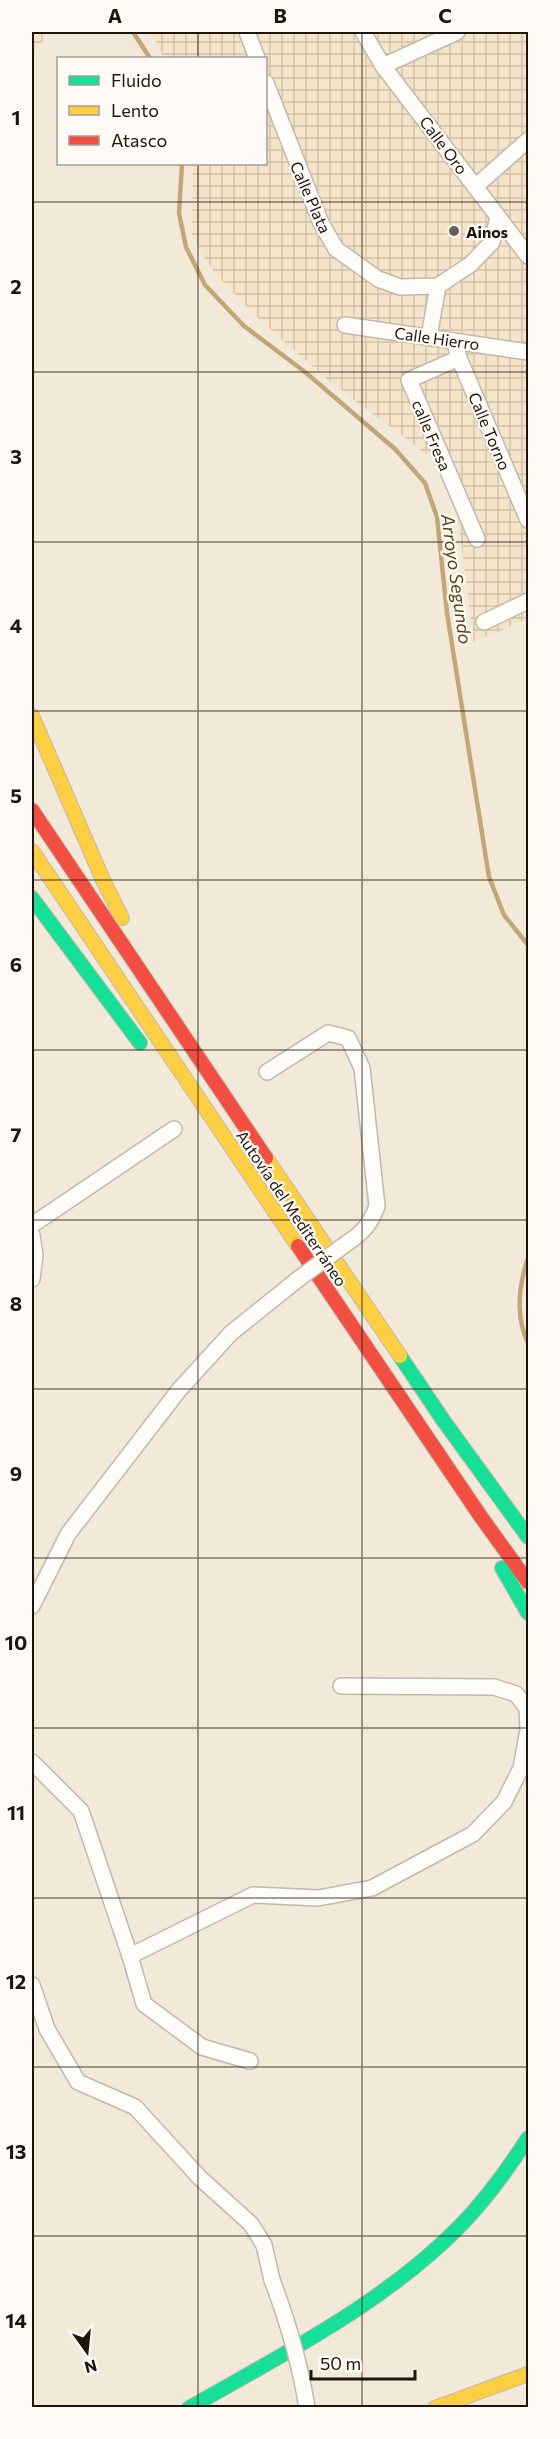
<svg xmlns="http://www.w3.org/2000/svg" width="560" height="2439" viewBox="0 0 560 2439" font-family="Commissioner,sans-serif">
  <defs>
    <pattern id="industrial-grid" width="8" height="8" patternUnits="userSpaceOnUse" patternTransform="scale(1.5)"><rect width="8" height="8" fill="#f6e4ca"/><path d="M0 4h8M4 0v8" fill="none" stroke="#d2c3ac"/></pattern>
  </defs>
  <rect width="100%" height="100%" fill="#f3e9d9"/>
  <!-- industrial -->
  <g fill="url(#industrial-grid)">
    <polygon points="32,32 49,32 32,55"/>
    <polygon points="151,32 528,32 528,619 474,642 452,473 329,381 262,322 215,274 192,237 193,164 266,164 266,58 164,58"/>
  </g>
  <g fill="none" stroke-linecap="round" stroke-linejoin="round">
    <!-- stream -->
    <g stroke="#c3a678" stroke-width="4.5">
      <polyline points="133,32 150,58"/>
      <polyline points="182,164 179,213 186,247 205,285 244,326 305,372 395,449 425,483 437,517 447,613 489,877 504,915 528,945"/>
      <path d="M528,1258C519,1285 515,1316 528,1343"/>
    </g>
    <defs>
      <g id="street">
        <polyline points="247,32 257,58"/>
        <polyline points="363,32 383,66 528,256"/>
        <polyline points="383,66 457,32"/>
        <polyline points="266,83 321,223 336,249 378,279 400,287 438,286 471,264 492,242 498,217"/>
        <polyline points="475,187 528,140"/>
        <polyline points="345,325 528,352"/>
        <polyline points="429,337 438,286"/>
        <polyline points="454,341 459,358 528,520"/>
        <polyline points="459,358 409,380 477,539"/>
        <polyline points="484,622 528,601"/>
        <path d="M267,1072L328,1033L348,1038L362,1068L377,1206C371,1223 363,1233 347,1243"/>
        <polyline points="32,1225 174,1129"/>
        <polyline points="32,1235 35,1255 32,1279"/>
        <polyline points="32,1606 68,1534 179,1390 231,1333 297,1280"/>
        <polyline points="32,1762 81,1811 130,1956 253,1895 318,1898 372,1888 473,1834 504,1802 521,1768 528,1730 527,1708 516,1694 494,1687 341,1686"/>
        <polyline points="130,1956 144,2004 202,2047 250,2061"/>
        <polyline points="32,1985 47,2029 78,2082 135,2107 200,2178 251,2224 264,2245 272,2280"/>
      </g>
      <g id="fast">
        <polyline points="32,898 140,1043"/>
        <polyline points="400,1356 443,1420 528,1537"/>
        <polyline points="502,1568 528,1613"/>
        <path d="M189,2408C283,2354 385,2303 461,2225C487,2198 508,2169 528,2138"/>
      </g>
      <g id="slow">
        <polyline points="32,716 103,880 122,918"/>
        <polyline points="32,851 298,1246"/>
        <polyline points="266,1158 400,1356"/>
        <polyline points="435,2408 528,2374"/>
      </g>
      <g id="jam">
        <polyline points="32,810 266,1158"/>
        <polyline points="298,1246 481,1517 528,1582"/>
      </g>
    </defs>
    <!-- street casing -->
    <use href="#street" stroke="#c1b9ac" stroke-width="18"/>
    <!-- fast casing -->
    <use href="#fast" stroke="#c1b9ac" stroke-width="16"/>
    <!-- slow casing -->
    <use href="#slow" stroke="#c1b9ac" stroke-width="16"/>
    <!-- jam casing -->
    <use href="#jam" stroke="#c1b9ac" stroke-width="16"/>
    <!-- street -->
    <use href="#street" stroke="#fdfcf9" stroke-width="15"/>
    <!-- fast -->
    <use href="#fast" stroke="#16e098" stroke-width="14"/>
    <!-- slow -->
    <use href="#slow" stroke="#ffcf43" stroke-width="14"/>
    <!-- jam -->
    <use href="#jam" stroke="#f24e42" stroke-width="14"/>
    <defs>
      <g id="street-bridge">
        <polyline points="297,1280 347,1243"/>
        <path d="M272,2280C288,2322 300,2363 307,2408"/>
      </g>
    </defs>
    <!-- street-bridge casing -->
    <use href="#street-bridge" stroke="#c1b9ac" stroke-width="18" stroke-linecap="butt"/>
    <!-- street-bridge -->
    <use href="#street-bridge" stroke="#fdfcf9" stroke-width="15"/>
  </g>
  <!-- grid -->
  <path fill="none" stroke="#1d160c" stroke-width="1.5" stroke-opacity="0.55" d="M198,32V58M362,32V2408M198,164V2408M32,202H528M32,372H528M32,542H528M32,711H528M32,880H528M32,1050H528M32,1220H528M32,1389H528M32,1558H528M32,1728H528M32,1898H528M32,2067H528M32,2236H528"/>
  <!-- markers -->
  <circle fill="#686054" stroke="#fefaf5" stroke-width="2" cx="454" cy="231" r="6"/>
  <g text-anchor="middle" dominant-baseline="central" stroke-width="4.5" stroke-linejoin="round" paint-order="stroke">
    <!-- street labels -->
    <g font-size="16" fill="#1d160c" stroke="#fefaf5">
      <text transform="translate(444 145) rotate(53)">Calle Oro</text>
      <text transform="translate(311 197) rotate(66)">Calle Plata</text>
      <text transform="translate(437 338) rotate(8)">Calle Hierro</text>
      <text transform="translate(490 431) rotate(67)">Calle Torno</text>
      <text transform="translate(432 435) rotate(67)">calle Fresa</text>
      <text transform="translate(292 1208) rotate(56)">Autovía del Mediterráneo</text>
    </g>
    <!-- poi labels -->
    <g font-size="16" font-weight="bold" fill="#1d160c" stroke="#fefaf5" text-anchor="start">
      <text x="466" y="231">Ainos</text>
    </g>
    <!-- water labels -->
    <g font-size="18" font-style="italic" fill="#5c4112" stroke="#fefaf5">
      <text transform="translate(457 579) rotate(82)">Arroyo Segundo</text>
    </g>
  </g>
  <!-- border -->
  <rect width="560" height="2439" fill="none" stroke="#fefaf5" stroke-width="66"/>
  <!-- legend -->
  <rect x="57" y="57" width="210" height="108" fill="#fefaf5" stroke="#a49f98" stroke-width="1.5"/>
  <rect x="69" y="76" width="30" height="9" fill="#16e098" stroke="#a49f98" stroke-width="1.5"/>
  <text x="111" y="87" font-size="18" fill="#1d160c">Fluido</text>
  <rect x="69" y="106" width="30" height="9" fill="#ffcf43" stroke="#a49f98" stroke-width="1.5"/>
  <text x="111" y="117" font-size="18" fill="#1d160c">Lento</text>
  <rect x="69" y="136" width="30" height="9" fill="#f24e42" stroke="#a49f98" stroke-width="1.5"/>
  <text x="111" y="147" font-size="18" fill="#1d160c">Atasco</text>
  <!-- north arrow -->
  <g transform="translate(87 2352) rotate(165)" stroke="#fefaf5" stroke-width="4.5" paint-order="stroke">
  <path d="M0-4.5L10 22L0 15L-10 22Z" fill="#1d160c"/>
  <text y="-9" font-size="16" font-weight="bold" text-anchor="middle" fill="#1d160c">N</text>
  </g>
  <!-- scale -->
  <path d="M311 2370v9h104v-9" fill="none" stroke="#1d160c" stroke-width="3"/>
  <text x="320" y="2370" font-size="18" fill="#1d160c" stroke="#fefaf5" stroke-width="4.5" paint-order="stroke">50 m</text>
  <rect x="33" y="33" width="494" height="2373" fill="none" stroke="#1d160c" stroke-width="2"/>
  <g font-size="20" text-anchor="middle" font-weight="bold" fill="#1d160c">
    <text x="115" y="23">A</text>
    <text x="280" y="23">B</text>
    <text x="445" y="23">C</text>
    <text x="16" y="125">1</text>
    <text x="16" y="294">2</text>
    <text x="16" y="464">3</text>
    <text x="16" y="633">4</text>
    <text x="16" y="803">5</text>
    <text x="16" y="972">6</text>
    <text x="16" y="1142">7</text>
    <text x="16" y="1311">8</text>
    <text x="16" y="1481">9</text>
    <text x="16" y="1650">10</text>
    <text x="16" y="1820">11</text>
    <text x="16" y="1989">12</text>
    <text x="16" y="2159">13</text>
    <text x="16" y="2328">14</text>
  </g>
</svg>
